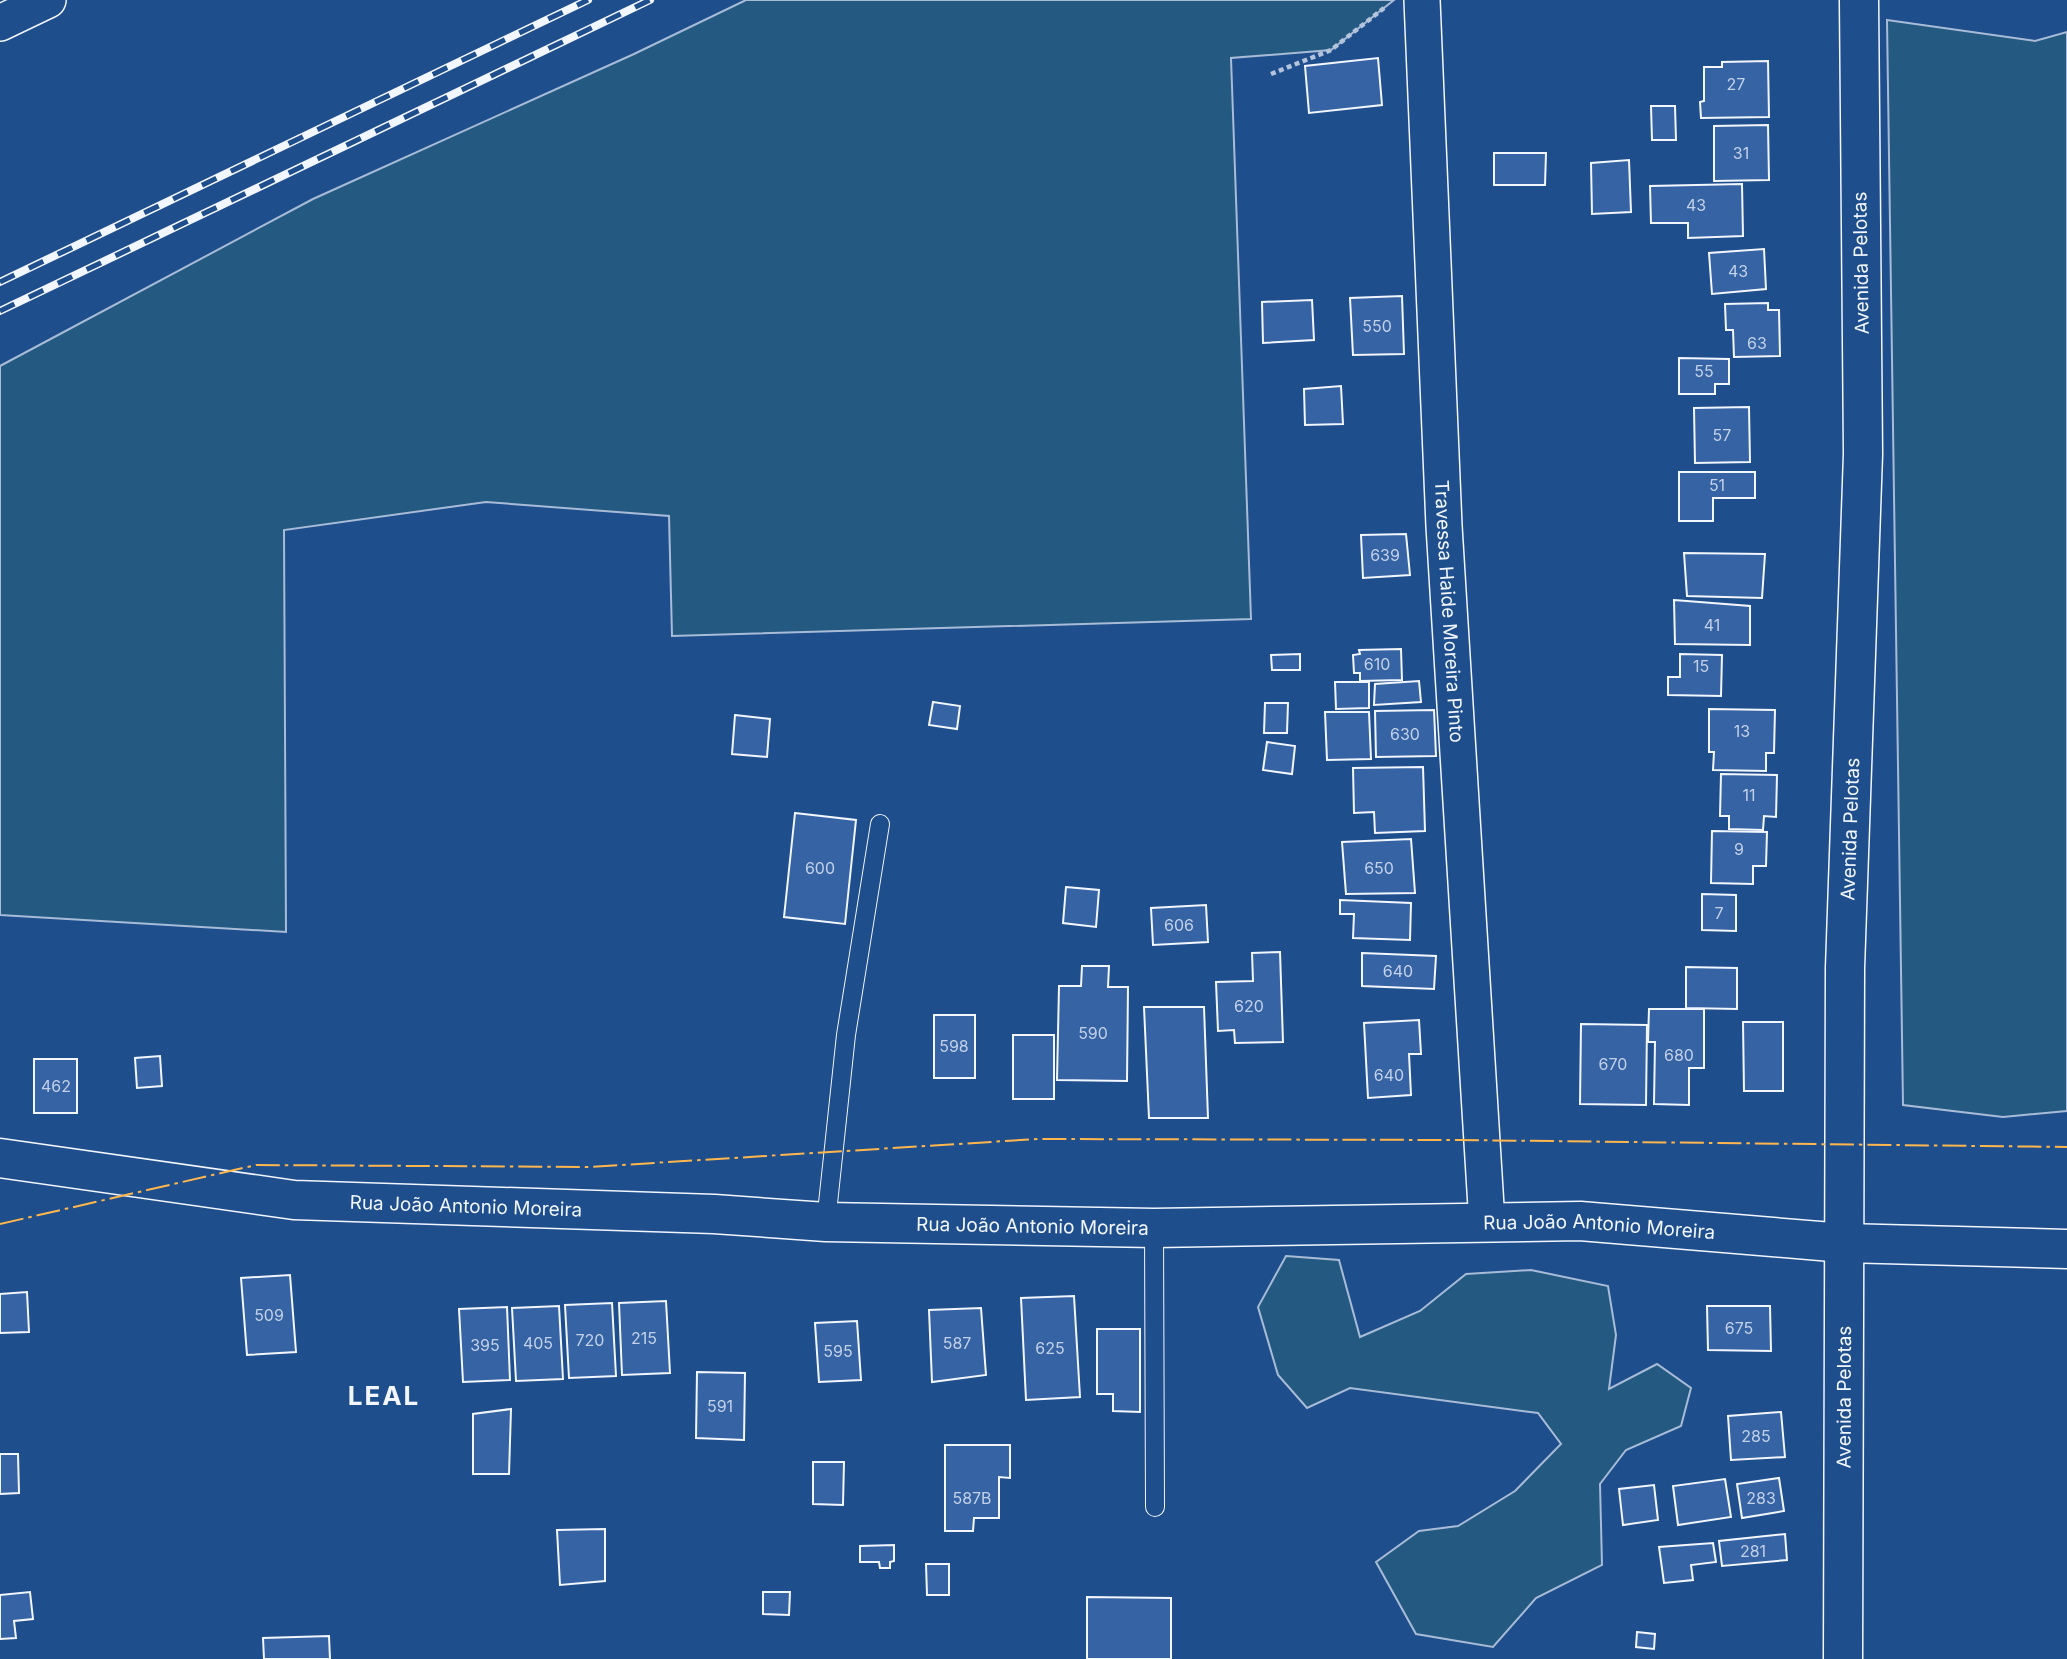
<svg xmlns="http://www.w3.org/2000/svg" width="2067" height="1659" viewBox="0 0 2067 1659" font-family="Inter,sans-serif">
  <rect width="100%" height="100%" fill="#1f4e8c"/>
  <!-- green -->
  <g fill="#245a82" stroke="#a8bbd7" stroke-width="2">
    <polygon points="746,0 1394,0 1331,50 1231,58 1251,619 672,636 669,516 486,502 284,530 286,932 0,915 0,366 313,199 634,54"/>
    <polygon points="1887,20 2035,41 2067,32 2067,1111 2003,1117 1903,1105"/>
    <polygon points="1286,1256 1339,1260 1360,1337 1420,1311 1466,1274 1531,1270 1608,1286 1616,1335 1609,1389 1657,1364 1691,1388 1681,1426 1626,1450 1600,1484 1602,1565 1536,1598 1493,1647 1416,1634 1376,1562 1419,1531 1458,1526 1515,1491 1561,1444 1538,1413 1350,1388 1307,1408 1278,1375 1258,1307"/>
  </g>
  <!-- building -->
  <g fill="#3563a3" stroke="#f2f6ff" stroke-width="2">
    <polygon points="1378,58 1382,105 1309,113 1305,66"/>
    <polygon points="1768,61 1769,117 1701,118 1700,102 1704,101 1704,67 1722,67 1722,62"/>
    <polygon points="1651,106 1675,106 1676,140 1652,140"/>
    <polygon points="1768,125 1769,180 1714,181 1714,126"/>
    <polygon points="1494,153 1546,153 1545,185 1494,185"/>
    <polygon points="1629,160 1631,212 1592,214 1591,163"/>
    <polygon points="1742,184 1743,236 1688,238 1688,223 1651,223 1650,186"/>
    <polygon points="1764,249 1766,289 1712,294 1709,253"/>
    <polygon points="1402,296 1404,354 1353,355 1350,298"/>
    <polygon points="1312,300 1314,340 1263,343 1262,302"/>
    <polygon points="1768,303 1768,310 1779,310 1780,356 1734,357 1733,330 1726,330 1725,304"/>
    <polygon points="1679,358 1729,359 1729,384 1715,384 1715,394 1679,394"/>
    <polygon points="1341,386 1343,424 1305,425 1304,389"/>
    <polygon points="1749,407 1750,462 1695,463 1694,408"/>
    <polygon points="1679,472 1755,472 1755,498 1713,498 1713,521 1679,521"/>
    <polygon points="1406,534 1410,575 1363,578 1361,535"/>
    <polygon points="1684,553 1765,554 1762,598 1687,596"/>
    <polygon points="1674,600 1750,606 1750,645 1675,644"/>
    <polygon points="1401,649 1402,680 1360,681 1360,673 1354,673 1353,655 1360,654 1359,650"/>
    <polygon points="1300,654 1300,670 1272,670 1271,655"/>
    <polygon points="1680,654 1722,655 1721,696 1668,695 1668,677 1680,677"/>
    <polygon points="1419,681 1421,702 1374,705 1375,684"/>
    <polygon points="1335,682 1369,682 1369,708 1336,709"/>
    <polygon points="933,702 960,706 957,729 929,725"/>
    <polygon points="1265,703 1288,703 1287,733 1264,733"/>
    <polygon points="1709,709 1775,710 1774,753 1766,753 1766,771 1713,770 1714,752 1709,752"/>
    <polygon points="1434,710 1436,756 1376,757 1375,711"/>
    <polygon points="1325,712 1369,712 1371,759 1327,760"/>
    <polygon points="735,715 770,719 767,757 732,754"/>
    <polygon points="1267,742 1295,746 1292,774 1263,770"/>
    <polygon points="1423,767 1425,831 1375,833 1374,812 1354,813 1353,768"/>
    <polygon points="1721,774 1777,775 1776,817 1764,816 1763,830 1729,829 1729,816 1720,816"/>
    <polygon points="795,813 856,820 845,924 784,917"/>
    <polygon points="1712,831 1767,832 1766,866 1753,866 1753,884 1711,883"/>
    <polygon points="1411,839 1415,893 1346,894 1342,842"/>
    <polygon points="1066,887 1099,890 1096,927 1063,923"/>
    <polygon points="1702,894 1736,895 1736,931 1702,930"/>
    <polygon points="1340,900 1411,903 1410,940 1353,938 1354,914 1340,914"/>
    <polygon points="1206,905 1208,942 1153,945 1151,908"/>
    <polygon points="1280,952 1283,1042 1235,1043 1234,1030 1218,1031 1216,982 1253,981 1252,953"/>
    <polygon points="1362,953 1436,956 1434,989 1362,986"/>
    <polygon points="1082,966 1109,966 1108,987 1128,987 1127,1081 1057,1080 1059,986 1081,986"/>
    <polygon points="1686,967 1737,968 1737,1009 1686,1008"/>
    <polygon points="1144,1007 1204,1007 1208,1118 1149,1118"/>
    <polygon points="1649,1009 1704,1009 1704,1068 1689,1068 1689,1105 1654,1104 1655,1042 1648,1042"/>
    <rect x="934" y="1015" width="41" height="63"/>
    <polygon points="1419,1020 1421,1054 1409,1054 1411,1095 1368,1098 1364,1023"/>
    <polygon points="1743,1022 1783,1022 1783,1091 1744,1091"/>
    <polygon points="1581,1024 1647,1025 1646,1105 1580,1104"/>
    <rect x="1013" y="1035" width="41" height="64"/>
    <polygon points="160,1056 162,1086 137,1088 135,1058"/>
    <rect x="34" y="1059" width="43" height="54"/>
    <polygon points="290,1275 296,1352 247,1355 241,1278"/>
    <polygon points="27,1292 29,1332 0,1333 0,1294"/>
    <polygon points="1074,1296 1080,1397 1026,1400 1021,1298"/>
    <polygon points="666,1301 670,1373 622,1375 619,1303"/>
    <polygon points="612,1303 616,1376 569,1378 565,1305"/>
    <polygon points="559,1306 563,1379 516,1381 512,1308"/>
    <polygon points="1707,1306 1770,1306 1771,1351 1708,1350"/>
    <polygon points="507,1307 510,1380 463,1382 459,1309"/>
    <polygon points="981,1308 986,1375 932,1382 929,1310"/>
    <polygon points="857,1321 861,1380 819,1382 815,1323"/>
    <polygon points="1097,1329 1140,1329 1140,1412 1113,1411 1113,1394 1097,1394"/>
    <polygon points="697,1372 745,1373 744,1440 696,1438"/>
    <polygon points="511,1409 509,1474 473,1474 473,1414"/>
    <polygon points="1781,1412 1785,1457 1731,1460 1728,1416"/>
    <polygon points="945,1445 1010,1445 1010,1478 999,1477 999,1518 974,1518 973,1531 945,1531"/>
    <polygon points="0,1454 18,1454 19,1493 0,1494"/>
    <polygon points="813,1462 844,1462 843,1505 813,1504"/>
    <polygon points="1779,1478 1784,1511 1742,1518 1737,1484"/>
    <polygon points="1725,1479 1731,1517 1678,1525 1673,1486"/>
    <polygon points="1654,1485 1658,1520 1623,1525 1619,1489"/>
    <polygon points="605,1529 605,1581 560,1585 557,1530"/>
    <polygon points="1785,1534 1787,1560 1722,1566 1719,1541"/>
    <polygon points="1713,1543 1716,1562 1691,1565 1693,1580 1664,1583 1659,1547"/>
    <polygon points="894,1545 894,1561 890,1562 890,1568 880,1568 879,1562 860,1562 860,1546"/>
    <polygon points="926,1564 949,1564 949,1595 927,1595"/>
    <polygon points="30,1592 33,1619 14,1621 16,1638 0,1639 0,1595"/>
    <polygon points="763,1592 790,1592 789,1615 763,1614"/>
    <polygon points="1087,1597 1171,1598 1171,1659 1087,1659"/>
    <polygon points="1637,1632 1655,1634 1654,1649 1636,1647"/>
    <polygon points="329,1636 330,1659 264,1659 263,1638"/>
  </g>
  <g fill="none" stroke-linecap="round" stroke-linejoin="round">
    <defs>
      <g id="lane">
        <polyline points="826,1222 846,1035 880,824"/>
        <polyline points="1154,1228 1155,1507"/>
      </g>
      <g id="street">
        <path id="s1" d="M1422,0L1444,526L1487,1223"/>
        <polyline points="0,23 48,0"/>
      </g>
      <g id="secondary">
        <path id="s2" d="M0,1158L294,1200L714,1214L826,1222L1154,1228L1580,1221L1844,1243L2067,1249"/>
        <path id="s3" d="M1843,1659L1845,968L1863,454L1859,0"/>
      </g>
    </defs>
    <!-- lane casing -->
    <use href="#lane" stroke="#f2f6ff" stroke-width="20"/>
    <!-- street casing -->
    <use href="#street" stroke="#f2f6ff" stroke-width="38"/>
    <!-- secondary casing -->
    <use href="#secondary" stroke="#f2f6ff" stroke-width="41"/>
    <!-- path -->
    <polyline stroke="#b3c4dc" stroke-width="4.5" stroke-dasharray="5 3.5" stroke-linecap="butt" points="1271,74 1331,50 1384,8"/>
    <!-- lane -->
    <use href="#lane" stroke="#1f4e8c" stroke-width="18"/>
    <!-- street -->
    <use href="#street" stroke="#1f4e8c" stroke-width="35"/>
    <!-- secondary -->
    <use href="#secondary" stroke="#1f4e8c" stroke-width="38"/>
    <defs>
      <g id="rail">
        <polyline points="0,282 588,0"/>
        <polyline points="0,311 650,0"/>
      </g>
    </defs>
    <!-- rail casing -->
    <use href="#rail" stroke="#f2f6ff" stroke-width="8"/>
    <!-- rail -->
    <use href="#rail" stroke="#1f4e8c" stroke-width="5" stroke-dasharray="16" stroke-linecap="butt"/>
    <!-- power -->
    <polyline stroke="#ffb74d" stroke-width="2" stroke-dasharray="24 5 3.5 5" stroke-linecap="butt" points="0,1224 256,1165 589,1167 1038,1139 1457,1140 2067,1147"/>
  </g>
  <g text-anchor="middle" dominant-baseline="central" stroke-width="5" stroke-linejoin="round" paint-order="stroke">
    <!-- number labels -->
    <g font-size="16" fill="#c3d1e8">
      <text x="1736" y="84">27</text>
      <text x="1741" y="153">31</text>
      <text x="1696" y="205">43</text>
      <text x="1738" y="271">43</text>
      <text x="1377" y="326">550</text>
      <text x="1757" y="343">63</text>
      <text x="1704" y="371">55</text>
      <text x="1722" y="435">57</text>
      <text x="1717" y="485">51</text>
      <text x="1385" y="555">639</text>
      <text x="1712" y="625">41</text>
      <text x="1377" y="664">610</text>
      <text x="1701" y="666">15</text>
      <text x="1742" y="731">13</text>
      <text x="1405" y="734">630</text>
      <text x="1749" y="795">11</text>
      <text x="1739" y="849">9</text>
      <text x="820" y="868">600</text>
      <text x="1379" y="868">650</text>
      <text x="1719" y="913">7</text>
      <text x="1179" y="925">606</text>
      <text x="1398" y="971">640</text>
      <text x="1249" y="1006">620</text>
      <text x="1093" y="1033">590</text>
      <text x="954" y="1046">598</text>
      <text x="1679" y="1055">680</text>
      <text x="1613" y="1064">670</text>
      <text x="1389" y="1075">640</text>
      <text x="56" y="1086">462</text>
      <text x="269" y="1315">509</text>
      <text x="1739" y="1328">675</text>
      <text x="644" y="1338">215</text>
      <text x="590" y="1340">720</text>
      <text x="538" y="1343">405</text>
      <text x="957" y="1343">587</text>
      <text x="485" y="1345">395</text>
      <text x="1050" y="1348">625</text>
      <text x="838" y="1351">595</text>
      <text x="720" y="1406">591</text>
      <text x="1756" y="1436">285</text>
      <text x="972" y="1498">587B</text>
      <text x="1761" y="1498">283</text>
      <text x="1753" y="1551">281</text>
    </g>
    <!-- street labels -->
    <g font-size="19" fill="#f2f6ff" stroke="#1f4e8c">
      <text transform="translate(1861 263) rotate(-91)">Avenida Pelotas</text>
      <text stroke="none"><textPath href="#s1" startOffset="612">Travessa Haide Moreira Pinto</textPath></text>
      <text stroke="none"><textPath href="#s3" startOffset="830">Avenida Pelotas</textPath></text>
      <text stroke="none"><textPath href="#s2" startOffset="469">Rua João Antonio Moreira</textPath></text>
      <text stroke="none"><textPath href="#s2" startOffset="1036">Rua João Antonio Moreira</textPath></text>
      <text stroke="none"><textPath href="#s2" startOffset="1603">Rua João Antonio Moreira</textPath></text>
      <text stroke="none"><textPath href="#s3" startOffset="262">Avenida Pelotas</textPath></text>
    </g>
    <!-- district labels -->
    <g font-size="26" font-weight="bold" letter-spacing="2" fill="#f2f6ff" stroke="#1f4e8c">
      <text x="384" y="1395">LEAL</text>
    </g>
  </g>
</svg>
